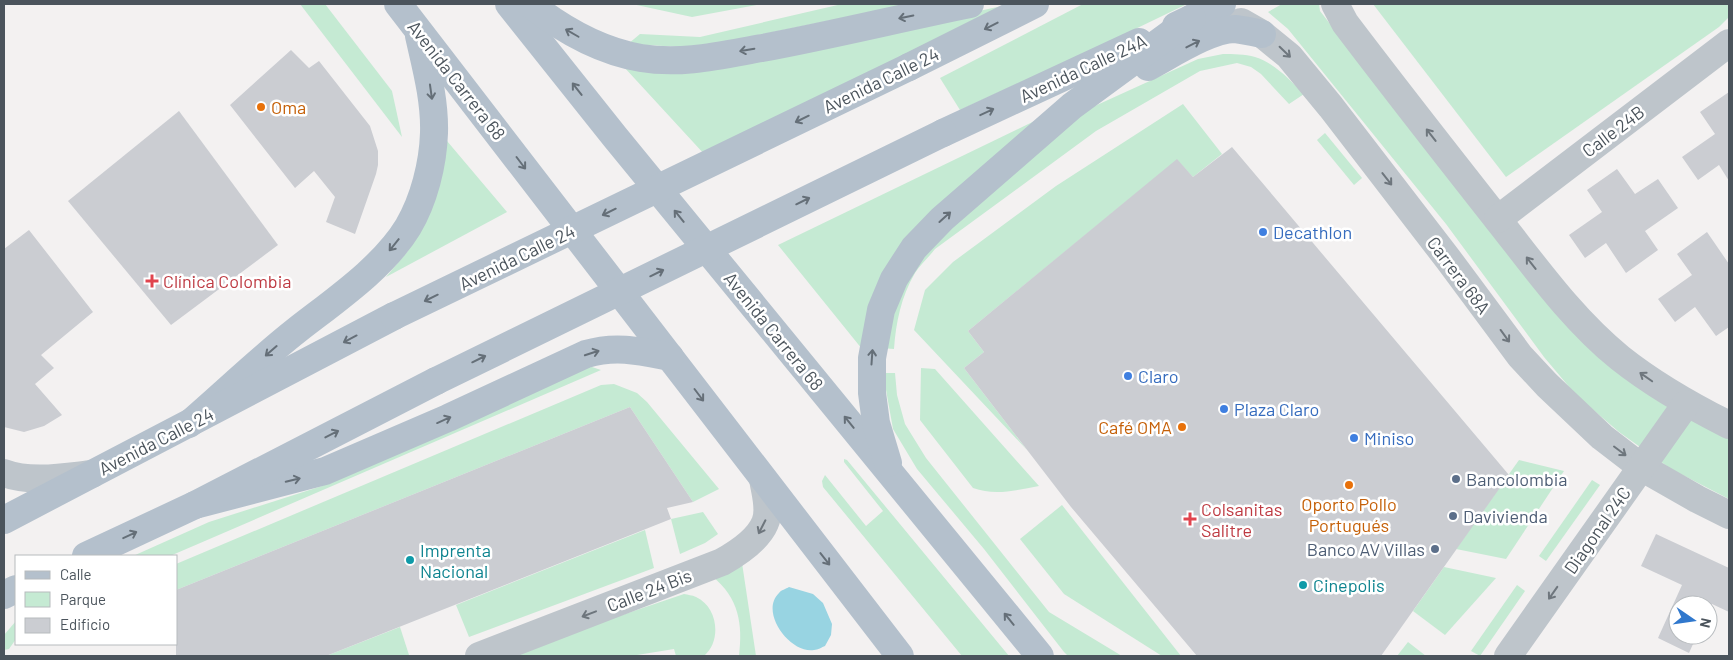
<svg xmlns="http://www.w3.org/2000/svg" width="1733" height="660" viewBox="0 0 1733 660" font-family="Barlow,sans-serif">
  <rect width="100%" height="100%" fill="#f3f1f1"/>
  <!-- green -->
  <g fill="#c5ead3">
    <polygon points="300,4 325,4 392,91 402,137"/>
    <polygon points="632,4 762,4 692,17"/>
    <polygon points="842,4 911,4 709,45 682,47 628,44 640,34 700,37"/>
    <polygon points="1011,4 705,155 624,67 746,62"/>
    <polygon points="1083,4 1187,4 1096,48 960,110 940,78"/>
    <polygon points="1282,4 1319,4 1320,11 1522,270 1729,438 1729,499 1671,469 1619,432 1576,395 1544,357 1446,224 1288,29 1268,12"/>
    <polygon points="1373,4 1729,4 1729,17 1719,27 1506,177"/>
    <path d="M1223,54C1233,54 1245,54 1255,57C1275,63 1290,80 1304,94L1289,104L1261,74L1251,67L1237,63L1200,71L1096,131L935,249C929,257 920,265 915,273C901,297 896,322 894,349L881,348L908,268L1075,115L1198,59Z"/>
    <polygon points="1183,104 1222,154 1193,177 1177,160 968,331 984,352 964,368 1027,450 914,330 925,290 953,262 1056,186"/>
    <polygon points="1053,112 974,181 862,349 778,245"/>
    <polygon points="1325,133 1362,178 1354,185 1317,140"/>
    <polygon points="447,141 507,212 386,277 408,251"/>
    <polygon points="586,365 601,370 170,556 133,556 209,522 322,486"/>
    <path d="M921,368L935,369L1039,486C1017,490 995,496 973,488L920,420Z"/>
    <polygon points="883,373 895,373 897,395 905,424 926,458 1049,612 1122,656 1068,656 1064,652 984,549 917,469 893,429"/>
    <polygon points="614,384 637,393 647,402 719,489 693,502 630,407 176,590 176,564 601,385"/>
    <polygon points="844,459 847,460 1009,656 962,656 823,487 822,481 825,475 866,526 883,511 844,462"/>
    <polygon points="1519,460 1564,471 1506,559 1456,549"/>
    <polygon points="1592,480 1600,485 1546,561 1539,556"/>
    <polygon points="1062,505 1181,656 1162,656 1064,594 1020,539"/>
    <polygon points="703,512 718,534 705,543 680,554 671,519"/>
    <polygon points="645,530 654,568 469,637 456,605"/>
    <path d="M742,563L756,656H739C743,624 739,598 712,576Z"/>
    <polygon points="1444,567 1496,578 1445,635 1413,611"/>
    <polygon points="1517,585 1525,591 1480,656 1471,651"/>
    <path d="M684,594C688,595 692,595 696,597C718,607 722,641 704,656H676L674,649L631,656H506L516,651Z"/>
    <polygon points="16,621 16,639 9,649 4,650 4,635"/>
    <polygon points="400,627 409,655 405,656 326,656"/>
    <polygon points="1408,642 1426,656 1397,656"/>
  </g>
  <!-- water -->
  <path fill="#98d4e2" d="M789,587L813,594L823,603L832,624L831,635L825,646C822,647 818,650 814,650C790,654 759,612 779,593C781,590 786,589 789,587Z"/>
  <!-- building -->
  <g fill="#cbcdd2">
    <polygon points="291,50 309,68 319,61 370,126 378,151 378,165 376,174 355,234 326,222 335,197 314,171 295,188 230,105"/>
    <polygon points="1729,92 1729,181 1719,165 1698,180 1682,157 1715,134 1700,112"/>
    <polygon points="179,111 278,245 171,325 68,201"/>
    <polygon points="1232,147 1509,475 1381,656 1197,656 1071,507 964,368 984,352 968,331 1177,159 1193,177"/>
    <polygon points="1617,169 1635,194 1658,179 1678,208 1645,231 1658,250 1626,273 1606,243 1585,258 1569,235 1602,212 1587,190"/>
    <polygon points="29,230 93,312 41,355 54,368 35,384 62,415 44,426 24,432 4,427 4,249"/>
    <polygon points="1707,232 1729,264 1729,327 1716,336 1695,307 1675,322 1658,299 1692,275 1677,254"/>
    <polygon points="630,407 693,502 667,508 671,519 326,656 176,656 176,590"/>
    <polygon points="1656,534 1729,568 1729,612 1712,604 1708,612 1708,605 1678,605 1678,635 1697,635 1689,653 1658,638 1682,585 1641,566"/>
  </g>
  <g fill="none" stroke-linecap="round" stroke-linejoin="round">
    <!-- minor -->
    <g stroke="#bec5cb" stroke-width="28">
      <path d="M1335,4L1345,23C1395,89 1446,154 1498,220C1536,268 1572,319 1620,358C1654,385 1691,406 1729,425"/>
      <polyline points="1241,22 1262,34 1289,56 1331,107 1448,259 1520,356 1547,385 1602,437 1641,467 1697,499 1729,515"/>
      <polyline points="1498,219 1729,43"/>
      <path d="M4,473C30,483 64,477 92,474"/>
      <path d="M479,656L722,562C738,553 758,540 765,523C771,510 765,492 763,479"/>
      <polyline points="1508,656 1686,404"/>
    </g>
    <!-- major -->
    <g stroke="#b4c0cc" stroke-width="28">
      <polyline points="398,4 900,656"/>
      <polyline points="509,4 615,137 1040,656"/>
      <path d="M530,4C563,30 600,51 641,58C682,65 722,55 762,48C832,35 901,18 970,4"/>
      <polyline points="1176,26 1222,4"/>
      <polyline points="909,67 1035,4"/>
      <path d="M1148,67C1171,55 1210,29 1235,29C1244,30 1253,32 1262,34"/>
      <polyline points="943,133 1139,42"/>
      <path d="M189,424C225,393 260,359 297,330C334,301 383,268 408,227C424,200 433,164 434,133C435,100 426,67 419,36"/>
      <polyline points="888,463 876,423 872,393 872,358 881,310 894,279 914,248 942,219 1072,106 1192,18"/>
      <path d="M195,505L325,471L448,418L586,354C616,345 640,351 670,357"/>
      <polyline points="4,520 394,316"/>
      <polyline points="86,556 195,505 436,381"/>
      <polyline points="4,595 16,589"/>
    </g>
    <!-- major-bridge -->
    <g stroke="#b4c0cc" stroke-width="28">
      <polyline points="394,316 909,67"/>
      <polyline points="436,381 943,133"/>
    </g>
  </g>
  <!-- one-way arrows -->
  <defs><path id="oneway-shaft" d="M-6 0H5M1.5-3L5.5 0L1.5 3" fill="none" stroke-width="1.6" stroke-linecap="round" stroke-linejoin="round" transform="scale(1.25)"/></defs>
  <g stroke="#656f78">
    <use href="#oneway-shaft" transform="translate(906 17) rotate(168)"/>
    <use href="#oneway-shaft" transform="translate(991 26) rotate(153)"/>
    <use href="#oneway-shaft" transform="translate(572 33) rotate(-150)"/>
    <use href="#oneway-shaft" transform="translate(1193 44) rotate(-27)"/>
    <use href="#oneway-shaft" transform="translate(747 50) rotate(170)"/>
    <use href="#oneway-shaft" transform="translate(577 89) rotate(-128)"/>
    <use href="#oneway-shaft" transform="translate(431 92) rotate(82)"/>
    <use href="#oneway-shaft" transform="translate(987 112) rotate(-25)"/>
    <use href="#oneway-shaft" transform="translate(802 119) rotate(154)"/>
    <use href="#oneway-shaft" transform="translate(521 163) rotate(53)"/>
    <use href="#oneway-shaft" transform="translate(803 201) rotate(-26)"/>
    <use href="#oneway-shaft" transform="translate(609 212) rotate(154)"/>
    <use href="#oneway-shaft" transform="translate(679 216) rotate(-129)"/>
    <use href="#oneway-shaft" transform="translate(945 217) rotate(-42)"/>
    <use href="#oneway-shaft" transform="translate(394 245) rotate(129)"/>
    <use href="#oneway-shaft" transform="translate(657 273) rotate(-26)"/>
    <use href="#oneway-shaft" transform="translate(431 298) rotate(154)"/>
    <use href="#oneway-shaft" transform="translate(350 339) rotate(152)"/>
    <use href="#oneway-shaft" transform="translate(271 351) rotate(139)"/>
    <use href="#oneway-shaft" transform="translate(592 353) rotate(-18)"/>
    <use href="#oneway-shaft" transform="translate(872 357) rotate(-86)"/>
    <use href="#oneway-shaft" transform="translate(479 359) rotate(-26)"/>
    <use href="#oneway-shaft" transform="translate(699 395) rotate(53)"/>
    <use href="#oneway-shaft" transform="translate(444 420) rotate(-24)"/>
    <use href="#oneway-shaft" transform="translate(849 422) rotate(-129)"/>
    <use href="#oneway-shaft" transform="translate(332 434) rotate(-27)"/>
    <use href="#oneway-shaft" transform="translate(293 480) rotate(-14)"/>
    <use href="#oneway-shaft" transform="translate(130 535) rotate(-25)"/>
    <use href="#oneway-shaft" transform="translate(825 559) rotate(52)"/>
    <use href="#oneway-shaft" transform="translate(1009 619) rotate(-129)"/>
  </g>
  <g stroke="#6e767d">
    <use href="#oneway-shaft" transform="translate(1285 52) rotate(44)"/>
    <use href="#oneway-shaft" transform="translate(1431 135) rotate(-128)"/>
    <use href="#oneway-shaft" transform="translate(1387 179) rotate(52)"/>
    <use href="#oneway-shaft" transform="translate(1531 263) rotate(-128)"/>
    <use href="#oneway-shaft" transform="translate(1505 336) rotate(54)"/>
    <use href="#oneway-shaft" transform="translate(1646 377) rotate(-145)"/>
    <use href="#oneway-shaft" transform="translate(1620 451) rotate(37)"/>
    <use href="#oneway-shaft" transform="translate(762 527) rotate(117)"/>
    <use href="#oneway-shaft" transform="translate(1553 593) rotate(125)"/>
    <use href="#oneway-shaft" transform="translate(589 614) rotate(159)"/>
  </g>
  <!-- markers -->
  <g fill="#e8710a" stroke="#fff" stroke-width="2">
    <circle cx="261" cy="107" r="5"/>
    <circle cx="1182" cy="427" r="5"/>
    <circle cx="1349" cy="485" r="5"/>
  </g>
  <g fill="#3f7fe0" stroke="#fff" stroke-width="2">
    <circle cx="1263" cy="232" r="5"/>
    <circle cx="1128" cy="376" r="5"/>
    <circle cx="1224" cy="409" r="5"/>
    <circle cx="1354" cy="438" r="5"/>
  </g>
  <g fill="#e0444e" stroke="#fff" stroke-width="2">
    <path d="M149.5 273.5h5v5h5v5h-5v5h-5v-5h-5v-5h5z"/>
    <path d="M1187.5 511.5h5v5h5v5h-5v5h-5v-5h-5v-5h5z"/>
  </g>
  <g fill="#5c6f8a" stroke="#fff" stroke-width="2">
    <circle cx="1456" cy="479" r="5"/>
    <circle cx="1453" cy="516" r="5"/>
    <circle cx="1435" cy="549" r="5"/>
  </g>
  <g fill="#0f9aa8" stroke="#fff" stroke-width="2">
    <circle cx="410" cy="560" r="5"/>
    <circle cx="1303" cy="585" r="5"/>
  </g>
  <g text-anchor="middle" dominant-baseline="central" stroke-width="5" stroke-linejoin="round" paint-order="stroke">
    <!-- street labels -->
    <g font-size="18" fill="#4b545c" stroke="#fff">
      <text transform="translate(1083 68) rotate(-25)">Avenida Calle 24A</text>
      <text transform="translate(457 80) rotate(52)">Avenida Carrera 68</text>
      <text transform="translate(881 80) rotate(-26)">Avenida Calle 24</text>
      <text transform="translate(1613 131) rotate(-37)">Calle 24B</text>
      <text transform="translate(517 257) rotate(-26)">Avenida Calle 24</text>
      <text transform="translate(1459 275) rotate(53)">Carrera 68A</text>
      <text transform="translate(774 331) rotate(51)">Avenida Carrera 68</text>
      <text transform="translate(156 441) rotate(-27)">Avenida Calle 24</text>
      <text transform="translate(1597 530) rotate(-55)">Diagonal 24C</text>
      <text transform="translate(649 590) rotate(-21)">Calle 24 Bis</text>
    </g>
    <!-- food labels -->
    <g font-size="18" fill="#c56008" stroke="#fff" text-anchor="start">
      <text x="271" y="107">Oma</text>
      <text x="1172" y="427" text-anchor="end">Café OMA</text>
      <text x="1349" y="504" text-anchor="middle">Oporto Pollo<tspan x="1349" dy="21">Portugués</tspan></text>
    </g>
    <!-- shop labels -->
    <g font-size="18" fill="#366cbe" stroke="#fff" text-anchor="start">
      <text x="1273" y="232">Decathlon</text>
      <text x="1138" y="376">Claro</text>
      <text x="1234" y="409">Plaza Claro</text>
      <text x="1364" y="438">Miniso</text>
    </g>
    <!-- health labels -->
    <g font-size="18" fill="#be3a42" stroke="#fff" text-anchor="start">
      <text x="163" y="281">Clínica Colombia</text>
      <text x="1201" y="509">Colsanitas<tspan x="1201" dy="21">Salitre</tspan></text>
    </g>
    <!-- service labels -->
    <g font-size="18" fill="#4e5e75" stroke="#fff" text-anchor="start">
      <text x="1466" y="479">Bancolombia</text>
      <text x="1463" y="516">Davivienda</text>
      <text x="1425" y="549" text-anchor="end">Banco AV Villas</text>
    </g>
    <!-- culture labels -->
    <g font-size="18" fill="#0d838f" stroke="#fff" text-anchor="start">
      <text x="420" y="550">Imprenta<tspan x="420" dy="21">Nacional</tspan></text>
      <text x="1313" y="585">Cinepolis</text>
    </g>
  </g>
  <!-- border -->
  <rect width="1733" height="660" fill="none" stroke="#4b545c" stroke-width="10"/>
  <!-- legend -->
  <rect x="15" y="555" width="162" height="90" fill="#ffffff" stroke="#b7bbbe"/>
  <rect x="25" y="571" width="25" height="8" fill="#b4c0cc" stroke="#b7bbbe"/>
  <text x="60" y="580" font-size="15" fill="#4b545c">Calle</text>
  <rect x="25" y="592" width="25" height="15" fill="#c5ead3" stroke="#b7bbbe"/>
  <text x="60" y="605" font-size="15" fill="#4b545c">Parque</text>
  <rect x="25" y="618" width="25" height="15" fill="#cbcdd2" stroke="#b7bbbe"/>
  <text x="60" y="630" font-size="15" fill="#4b545c">Edificio</text>
  <!-- north arrow -->
  <g transform="translate(1693 620) rotate(103)"><circle r="24" fill="#ffffff" stroke="#b7bbbe"/>
  <path d="M0-4L9 19L0 12L-9 19Z" fill="#3078cd"/>
  <text y="-8" font-size="14" font-weight="bold" text-anchor="middle" fill="#4b545c">N</text>
  </g>
</svg>
